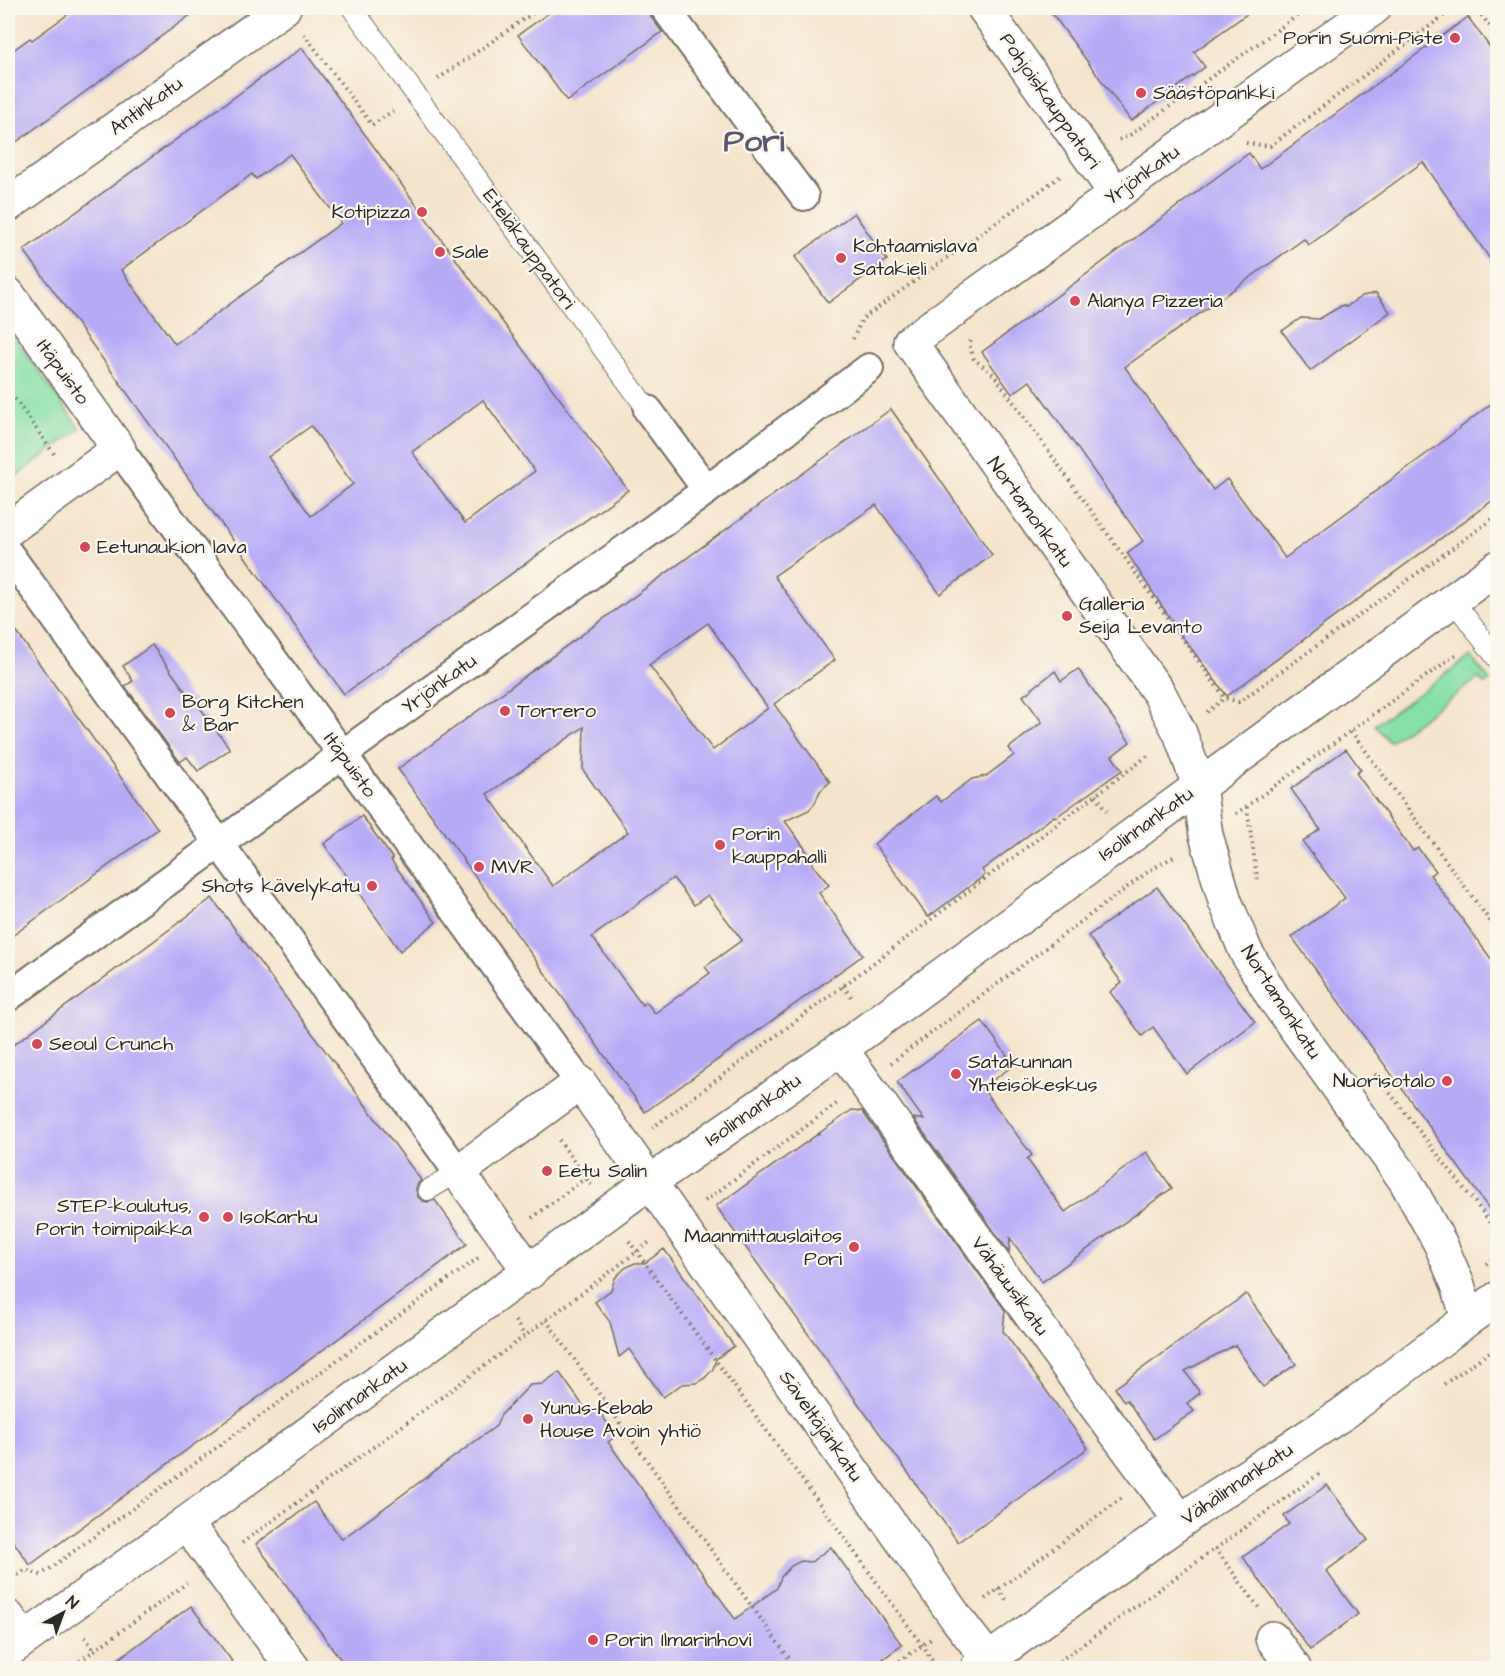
<svg xmlns="http://www.w3.org/2000/svg" width="1505" height="1676" viewBox="0 0 1505 1676" font-family="'Architects Daughter',sans-serif">
  <rect width="100%" height="100%" fill="#fbf7ec"/>
  <filter id="ink" filterUnits="userSpaceOnUse"><feTurbulence type="fractalNoise" baseFrequency=".0167" numOctaves="2"/><feDisplacementMap in="SourceGraphic" scale="12" xChannelSelector="R" yChannelSelector="G"/><feConvolveMatrix kernelMatrix="1 2 1 2 8 2 1 2 1" color-interpolation-filters="sRGB"/></filter>
  <filter id="wash" filterUnits="userSpaceOnUse"><feTurbulence type="fractalNoise" baseFrequency=".008" numOctaves="4" result="noise"/><feDisplacementMap in="SourceGraphic" scale="24" xChannelSelector="R" yChannelSelector="G"/><feGaussianBlur stdDeviation="1.35" result="paint"/><feColorMatrix in="noise" values="0 0 0 0 0 0 0 0 0 0 0 0 0 0 0 0 0 1.4 0 .05"/><feComposite in="paint" operator="in"/></filter>
  <g filter="url(#wash)">
    <rect width="100%" height="100%" fill="#f5e4cc"/>
    <!-- green -->
    <g fill="#86e0a6" stroke="#588668" stroke-width="1.5">
      <polygon points="8,328 80,429 8,482"/>
      <polygon points="1471,656 1490,681 1484,684 1479,678 1389,742 1375,725"/>
    </g>
    <g id="blocks">
      <!-- building -->
      <g fill="#b8abf6" fill-rule="evenodd">
        <polygon points="77,8 200,8 8,148 8,54 30,38 32,40"/>
        <polygon points="556,8 649,8 651,17 662,32 567,101 518,35"/>
        <polygon points="1048,8 1255,8 1194,52 1205,67 1131,121"/>
        <polygon points="1468,17 1497,57 1497,269 1423,162 1309,245 1304,239 1125,367 1213,490 1227,479 1285,558 1437,446 1497,399 1497,497 1227,696 1181,635 1127,553 1143,541 1030,381 1012,394 982,352 1249,153 1260,169"/>
        <path d="M302,48L463,269L628,490L344,694L24,250ZM290,154L341,223L175,344L121,270L252,174L256,179ZM483,400L535,471L465,523L412,452ZM311,426L353,484L311,516L268,457Z"/>
        <polygon points="854,213 887,260 828,303 795,257"/>
        <polygon points="1376,293 1390,312 1310,371 1282,331 1301,318 1319,319 1343,305 1346,307 1362,296"/>
        <path d="M891,409L992,555L940,594L876,505L774,576L835,660L774,704L830,782L820,791L815,803L809,810L785,821L813,860L812,864L829,885L819,893L863,955L645,1112L398,769ZM708,623L768,708L713,750L649,665ZM584,727L583,770L628,832L553,886L487,794ZM673,878L694,905L708,895L742,940L705,967L710,973L655,1013L646,1002L642,1005L592,937Z"/>
        <polygon points="8,620 158,829 8,939"/>
        <polygon points="152,645 191,699 193,698 230,749 198,771 187,757 180,762 125,686 133,681 123,666"/>
        <polygon points="1078,669 1130,742 1112,756 1122,770 1056,817 1054,816 982,870 985,875 928,917 874,844 936,796 941,802 972,779 986,776 1014,755 1009,748 1042,722 1023,696 1055,671 1061,681"/>
        <polygon points="1346,749 1361,770 1356,773 1413,851 1418,848 1436,871 1430,875 1497,967 1497,1220 1292,937 1345,898 1303,842 1320,829 1291,789"/>
        <polygon points="362,816 393,859 391,860 436,922 400,951 324,844"/>
        <polygon points="1157,887 1255,1022 1187,1074 1153,1027 1142,1036 1110,992 1122,983 1088,936"/>
        <polygon points="212,898 421,1180 417,1185 416,1190 418,1197 423,1201 428,1202 435,1200 467,1244 30,1565 8,1534 8,1049"/>
        <polygon points="982,1021 1014,1065 982,1088 1032,1155 1027,1159 1065,1212 1147,1152 1172,1188 1042,1282 1010,1238 1009,1252 913,1118 924,1120 897,1082"/>
        <polygon points="852,1110 862,1111 1005,1310 1003,1331 1088,1448 958,1542 716,1206"/>
        <polygon points="664,1249 734,1346 716,1359 713,1369 705,1378 696,1383 682,1384 663,1397 629,1349 619,1357 610,1322 595,1302 611,1290 615,1278 625,1268 635,1263 645,1263"/>
        <polygon points="1246,1294 1296,1364 1263,1387 1235,1345 1185,1371 1200,1393 1187,1403 1194,1411 1154,1439 1127,1400 1124,1402 1115,1388"/>
        <polygon points="559,1372 589,1414 597,1408 616,1436 608,1442 735,1619 777,1588 781,1577 791,1566 801,1561 811,1562 831,1547 902,1645 883,1659 880,1668 347,1668 256,1544 314,1502 342,1539 496,1426 501,1415 530,1385 542,1384"/>
        <polygon points="1327,1485 1368,1540 1326,1571 1358,1614 1310,1650 1243,1557 1289,1524 1284,1516"/>
        <polygon points="191,1606 237,1668 106,1668"/>
      </g>
    </g>
  </g>
  <g filter="url(#ink)">
    <use href="#blocks" fill-opacity="0" stroke="#726c63" stroke-width="1.5"/>
    <g fill="none" stroke-linecap="round" stroke-linejoin="round">
      <defs>
        <g id="service">
          <polyline points="352,8 648,410"/>
          <polyline points="1453,600 1498,660"/>
          <polyline points="428,1190 458,1172"/>
        </g>
        <g id="pedestrian">
          <polyline points="665,8 804,196"/>
          <polyline points="648,410 707,490"/>
          <polyline points="119,449 343,755 580,1083"/>
          <polyline points="8,553 458,1172"/>
          <polyline points="8,997 707,490 869,368"/>
        </g>
        <g id="minor">
          <polyline points="984,8 1116,194"/>
          <polyline points="1374,8 910,342 1159,693 1180,733 1199,786 1206,835 1225,901 1246,952 1273,997 1405,1180 1440,1243 1458,1285 1468,1319"/>
          <polyline points="8,205 284,8"/>
          <polyline points="841,1049 1095,1405 1181,1521"/>
          <polyline points="530,1272 458,1172 580,1083 957,1619 995,1668"/>
          <polyline points="186,1523 293,1668"/>
          <polyline points="8,1617 24,1639"/>
          <polyline points="1272,1638 1294,1668"/>
        </g>
        <polyline id="tertiary" points="8,294 119,449 8,530"/>
        <g id="secondary">
          <polyline points="8,1651 186,1523 650,1182 841,1049 1498,567"/>
          <polyline points="977,1668 1213,1498 1344,1413 1468,1319 1498,1298"/>
        </g>
      </defs>
      <!-- service casing -->
      <use href="#service" stroke="#726c63" stroke-width="22"/>
      <!-- pedestrian casing -->
      <use href="#pedestrian" stroke="#726c63" stroke-width="32"/>
      <!-- minor casing -->
      <use href="#minor" stroke="#726c63" stroke-width="36"/>
      <!-- tertiary casing -->
      <use href="#tertiary" stroke="#726c63" stroke-width="36"/>
      <!-- secondary casing -->
      <use href="#secondary" stroke="#726c63" stroke-width="36"/>
      <!-- path -->
      <g stroke="#726c63" stroke-width="4" stroke-dasharray="1.5 4.5" stroke-linecap="butt">
        <polyline points="1472,8 1479,12 1498,37"/>
        <polyline points="304,34 372,125 393,111"/>
        <polyline points="438,79 540,8"/>
        <polyline points="1119,140 1130,135 1308,8"/>
        <polyline points="1246,143 1270,146 1454,8"/>
        <polyline points="853,339 862,319 1062,175"/>
        <polyline points="971,341 969,344 974,359 994,375 1225,698"/>
        <polyline points="8,389 54,454"/>
        <polyline points="1207,712 1225,698 1239,702 1498,515"/>
        <polyline points="1351,731 1498,932"/>
        <polyline points="1096,795 1108,812"/>
        <polyline points="1247,807 1258,884"/>
        <polyline points="1236,814 1458,653"/>
        <polyline points="843,986 852,998"/>
        <polyline points="891,1063 1149,871 1175,856"/>
        <polyline points="1375,1074 1498,1232"/>
        <polyline points="652,1128 843,986 1150,754"/>
        <polyline points="559,1140 591,1185"/>
        <polyline points="705,1201 839,1102"/>
        <polyline points="532,1218 599,1168"/>
        <polyline points="629,1241 922,1645 937,1668"/>
        <polyline points="1486,1264 1498,1255"/>
        <polyline points="546,1320 796,1668"/>
        <polyline points="515,1321 525,1336"/>
        <polyline points="1444,1384 1498,1346"/>
        <polyline points="242,1543 525,1336 651,1241"/>
        <polyline points="1215,1548 1259,1608"/>
        <polyline points="8,1582 25,1570 41,1575 478,1258"/>
        <polyline points="998,1589 1008,1603"/>
        <polyline points="985,1599 1122,1498"/>
        <polyline points="85,1637 95,1651"/>
        <polyline points="70,1668 187,1583"/>
        <polyline points="890,1668 931,1639"/>
        <polyline points="1050,1668 1319,1474"/>
      </g>
      <!-- service -->
      <use href="#service" stroke="#fff" stroke-width="20"/>
      <!-- pedestrian -->
      <use href="#pedestrian" stroke="#fff" stroke-width="28"/>
      <!-- minor -->
      <use href="#minor" stroke="#fff" stroke-width="33"/>
      <!-- tertiary -->
      <use href="#tertiary" stroke="#fff" stroke-width="33"/>
      <!-- secondary -->
      <use href="#secondary" stroke="#fff" stroke-width="33"/>
    </g>
  </g>
  <!-- markers -->
  <g fill="#d1495b" stroke="#fbf7ec" stroke-width="2">
    <circle cx="1455" cy="38" r="6"/>
    <circle cx="1141" cy="93" r="6"/>
    <circle cx="422" cy="212" r="6"/>
    <circle cx="440" cy="252" r="6"/>
    <circle cx="841" cy="258" r="6"/>
    <circle cx="1075" cy="301" r="6"/>
    <circle cx="85" cy="547" r="6"/>
    <circle cx="1067" cy="616" r="6"/>
    <circle cx="505" cy="711" r="6"/>
    <circle cx="170" cy="713" r="6"/>
    <circle cx="720" cy="845" r="6"/>
    <circle cx="479" cy="867" r="6"/>
    <circle cx="372" cy="886" r="6"/>
    <circle cx="37" cy="1044" r="6"/>
    <circle cx="956" cy="1074" r="6"/>
    <circle cx="1447" cy="1081" r="6"/>
    <circle cx="547" cy="1171" r="6"/>
    <circle cx="204" cy="1217" r="6"/>
    <circle cx="228" cy="1217" r="6"/>
    <circle cx="854" cy="1247" r="6"/>
    <circle cx="528" cy="1419" r="6"/>
    <circle cx="593" cy="1640" r="6"/>
  </g>
  <g text-anchor="middle" dominant-baseline="central" stroke-width="4.5" stroke-linejoin="round" paint-order="stroke">
    <!-- poi labels -->
    <g font-size="20" fill="#2b2b2b" stroke="#fbf7ec" text-anchor="start">
      <text x="1443" y="38" text-anchor="end">Porin Suomi-Piste</text>
      <text x="1153" y="93">Säästöpankki</text>
      <text x="410" y="212" text-anchor="end">Kotipizza</text>
      <text x="853" y="246">Kohtaamislava<tspan x="853" dy="23">Satakieli</tspan></text>
      <text x="452" y="252">Sale</text>
      <text x="1087" y="301">Alanya Pizzeria</text>
      <text x="97" y="547">Eetunaukion lava</text>
      <text x="1079" y="604">Galleria<tspan x="1079" dy="23">Seija Levanto</tspan></text>
      <text x="182" y="702">Borg Kitchen<tspan x="182" dy="23">&amp; Bar</tspan></text>
      <text x="517" y="711">Torrero</text>
      <text x="732" y="834">Porin<tspan x="732" dy="23">kauppahalli</tspan></text>
      <text x="491" y="867">MVR</text>
      <text x="360" y="886" text-anchor="end">Shots kävelykatu</text>
      <text x="49" y="1044">Seoul Crunch</text>
      <text x="968" y="1062">Satakunnan<tspan x="968" dy="23">Yhteisökeskus</tspan></text>
      <text x="1435" y="1081" text-anchor="end">Nuorisotalo</text>
      <text x="559" y="1171">Eetu Salin</text>
      <text x="192" y="1206" text-anchor="end">STEP-koulutus,<tspan x="192" dy="23">Porin toimipaikka</tspan></text>
      <text x="240" y="1217">IsoKarhu</text>
      <text x="842" y="1236" text-anchor="end">Maanmittauslaitos<tspan x="842" dy="23">Pori</tspan></text>
      <text x="540" y="1408">Yunus-Kebab<tspan x="540" dy="23">House Avoin yhtiö</tspan></text>
      <text x="605" y="1640">Porin Ilmarinhovi</text>
    </g>
    <!-- street labels -->
    <g font-size="20" fill="#2b2b2b" stroke="#fbf7ec">
      <text transform="translate(1050 101) rotate(55)">Pohjoiskauppatori</text>
      <text transform="translate(146 106) rotate(-36)">Antinkatu</text>
      <text transform="translate(1142 175) rotate(-36)">Yrjönkatu</text>
      <text transform="translate(529 249) rotate(54)">Eteläkauppatori</text>
      <text transform="translate(63 372) rotate(54)">Itäpuisto</text>
      <text transform="translate(1030 512) rotate(54)">Nortamonkatu</text>
      <text transform="translate(439 684) rotate(-36)">Yrjönkatu</text>
      <text transform="translate(350 765) rotate(54)">Itäpuisto</text>
      <text transform="translate(1146 824) rotate(-36)">Isolinnankatu</text>
      <text transform="translate(1281 1002) rotate(57)">Nortamonkatu</text>
      <text transform="translate(753 1110) rotate(-35)">Isolinnankatu</text>
      <text transform="translate(1010 1286) rotate(54)">Vähäuusikatu</text>
      <text transform="translate(360 1396) rotate(-36)">Isolinnankatu</text>
      <text transform="translate(821 1426) rotate(55)">Säveltäjänkatu</text>
      <text transform="translate(1237 1484) rotate(-34)">Vähälinnankatu</text>
    </g>
    <!-- town labels -->
    <g font-size="32" font-weight="bold" fill="#5c5872" stroke="#fbf7ec">
      <text x="754" y="141">Pori</text>
    </g>
  </g>
  <!-- margin -->
  <rect width="1505" height="1676" fill="none" stroke="#fbf7ec" stroke-width="30"/>
  <!-- north arrow -->
  <g transform="translate(63 1613) rotate(41)" stroke="#fbf7ec" stroke-width="4.5" paint-order="stroke">
  <path d="M0-4.5L10 22L0 15L-10 22Z" fill="#2b2b2b"/>
  <text y="-9" font-size="16" font-weight="bold" text-anchor="middle" fill="#2b2b2b">N</text>
  </g>
</svg>
